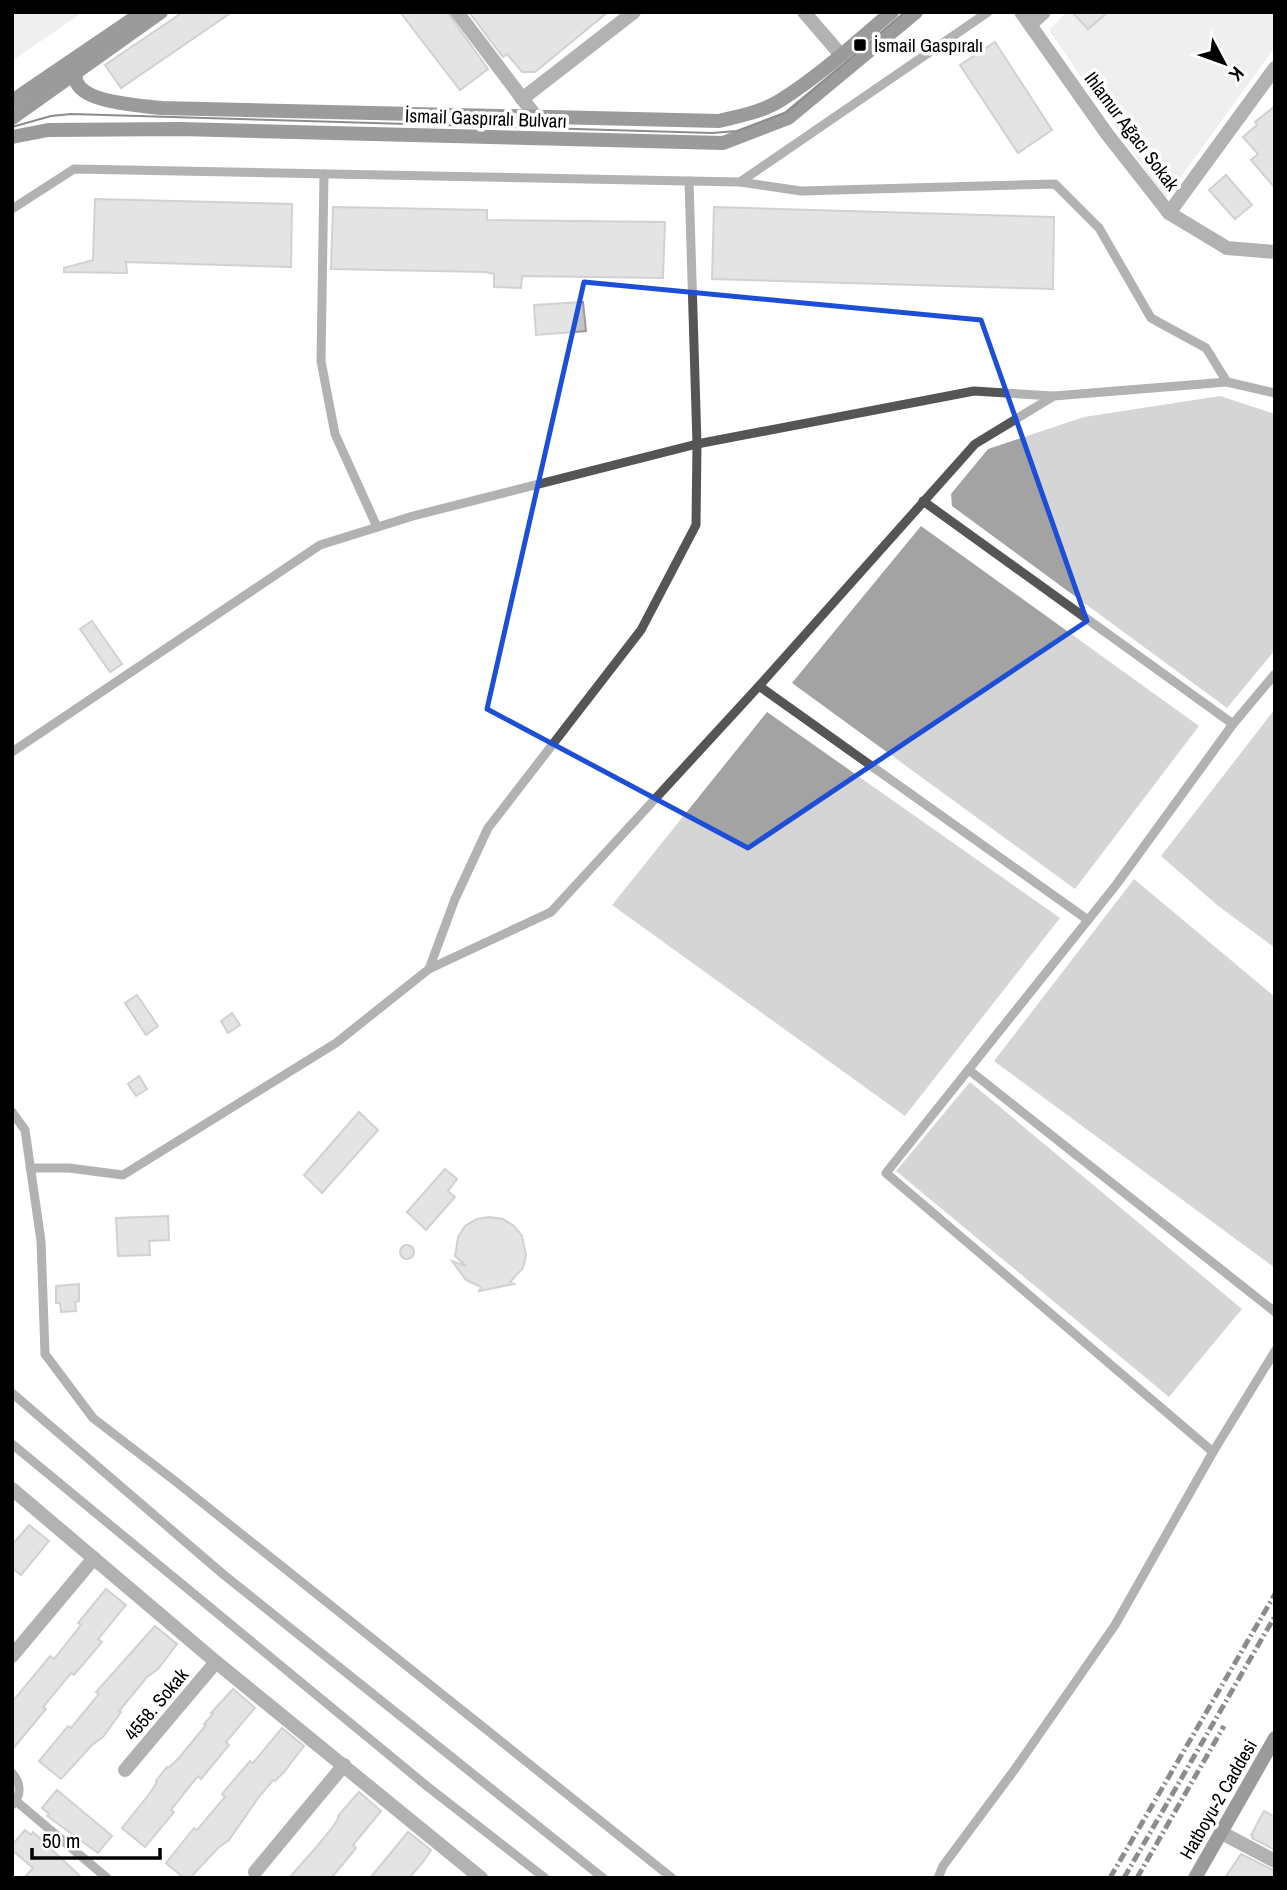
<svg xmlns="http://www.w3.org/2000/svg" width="1287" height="1890" viewBox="0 0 1287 1890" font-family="'Archivo Narrow',sans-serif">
  <rect width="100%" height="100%" fill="#fff"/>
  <!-- green -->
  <g fill="#dcdcdc">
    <polygon points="12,12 83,12 12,61"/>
    <polygon points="1067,12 1275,12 1275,47 1165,199 1049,30"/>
  </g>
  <!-- water -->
  <g fill="#a3a3a3">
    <polygon points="1220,396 1275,414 1275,650 1227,708 952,506 951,494 988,449 1084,417"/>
    <polygon points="921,526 1199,726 1075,889 792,683"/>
    <polygon points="1275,709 1275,948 1217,905 1161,856"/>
    <polygon points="767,712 1060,918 905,1116 612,905"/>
    <polygon points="1134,879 1275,997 1275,1268 994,1061"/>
    <polygon points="970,1082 1242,1309 1169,1397 896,1171"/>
  </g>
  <!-- building -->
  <g fill="#c4c4c4" stroke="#999" stroke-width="2">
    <polygon points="183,12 232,12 121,88 105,65"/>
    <polygon points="400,12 447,12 488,69 460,90"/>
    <polygon points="469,12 608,12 535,72 522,72 507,54 503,57"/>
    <polygon points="1072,12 1108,12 1088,29"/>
    <polygon points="995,42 1052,130 1018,153 960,65"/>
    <polygon points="1275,106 1275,188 1251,160 1258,154 1243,137 1257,125 1255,122"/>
    <polygon points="1226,175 1252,205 1235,219 1209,190"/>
    <polygon points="95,199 292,204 291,267 126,262 127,273 64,272 64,268 93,260"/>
    <polygon points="333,207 487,210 487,220 665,222 663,278 522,276 521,288 494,287 494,274 486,272 331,269"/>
    <polygon points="714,207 1054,217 1053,289 712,279"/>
    <polygon points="583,302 586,331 536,335 534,305"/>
    <polygon points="92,621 122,664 110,672 80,629"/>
    <polygon points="137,995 158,1026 146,1035 125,1003"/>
    <polygon points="232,1013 240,1025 228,1033 221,1021"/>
    <polygon points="139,1076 147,1089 136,1096 128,1084"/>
    <polygon points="359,1112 378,1130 322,1193 304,1175"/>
    <polygon points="445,1169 457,1179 448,1191 455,1197 426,1230 407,1212"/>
    <polygon points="168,1216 169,1240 149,1241 150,1255 118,1256 116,1218"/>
    <polygon points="489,1217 503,1219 514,1226 522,1236 526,1255 523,1268 510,1282 514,1284 479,1291 481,1287 466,1280 452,1261 466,1266 455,1256 458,1237 465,1226 477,1219"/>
    <circle cx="407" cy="1252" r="7"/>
    <polygon points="79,1284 79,1301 75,1302 76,1311 61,1312 60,1303 56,1303 56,1286"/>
    <polygon points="29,1525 49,1541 21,1575 12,1568 12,1545"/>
    <polygon points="106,1589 126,1605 98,1639 102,1642 74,1675 71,1673 43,1707 46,1709 12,1750 12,1702 50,1656 54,1659 81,1625 78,1623"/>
    <polygon points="155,1626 177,1644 158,1669 147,1677 119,1711 121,1712 103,1737 92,1745 61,1779 39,1761 68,1726 71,1728 99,1694 96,1692"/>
    <polygon points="233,1689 255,1708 226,1742 229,1745 201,1779 198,1776 185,1792 171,1810 174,1812 145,1847 122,1828 150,1793 157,1782 156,1781 167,1767 168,1768 178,1759 206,1725 204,1724 213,1714 211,1713"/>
    <polygon points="282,1728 304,1746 284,1772 275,1781 273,1780 258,1798 229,1840 218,1848 190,1878 184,1878 166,1863 194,1828 197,1830 225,1797 222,1794 250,1761 253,1763"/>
    <polygon points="57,1790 112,1836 98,1853 47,1816 49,1814 42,1808"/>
    <polygon points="359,1792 381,1811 353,1845 356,1848 343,1864 331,1878 289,1878 319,1844 332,1828 339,1817 338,1816"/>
    <polygon points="1264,1811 1275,1817 1275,1850 1252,1838 1253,1836 1251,1835"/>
    <polygon points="25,1830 31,1835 33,1832 82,1878 24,1878 33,1868 12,1850 12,1845"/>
    <polygon points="408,1832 431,1850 423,1862 409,1878 370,1878"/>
    <polygon points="1241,1854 1275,1871 1275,1878 1225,1878"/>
  </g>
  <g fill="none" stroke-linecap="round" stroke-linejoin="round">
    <!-- service -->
    <g stroke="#555" stroke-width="9">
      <polyline points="324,174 321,361 335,434 377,527"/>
      <polyline points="740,182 801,191 1055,184 1099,228 1151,318 1206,348 1227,382"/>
      <polyline points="12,209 74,169 740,182 988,12"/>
      <polyline points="923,501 1233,724"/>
      <polyline points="759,686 1088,920"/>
      <polyline points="12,752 320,545 413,516 697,444 974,391 1053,396"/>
      <polyline points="429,969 455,899 488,828 641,630 696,525 697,444 689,181"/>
      <polyline points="969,1070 1275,1312"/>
      <polyline points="12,1112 25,1130 41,1241 45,1354 93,1418 175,1481 672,1878"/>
      <polyline points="30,1168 69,1168 123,1175 336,1043 429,969 551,912 759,686 975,444 1054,396 1227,382 1275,393"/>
      <polyline points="12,1393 224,1575 603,1878"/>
      <polyline points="12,1444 428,1787 545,1878"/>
      <polyline points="1213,1452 886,1173 1116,885 1233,724 1275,674"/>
      <path d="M12,1773C21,1783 22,1795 12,1805"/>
      <polyline points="16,1801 107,1878"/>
      <polyline points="938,1878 943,1866 1015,1769 1115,1625 1213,1452 1275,1351"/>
    </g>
    <!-- minor -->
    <g stroke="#555" stroke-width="14">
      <polyline points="457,12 537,118"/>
      <polyline points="804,12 841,55"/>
      <polyline points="1021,12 1107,134 1169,213 1227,248 1275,252"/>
      <polyline points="1031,24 1044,12"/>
      <polyline points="522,99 634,12"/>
      <polyline points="1169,213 1275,68"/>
      <polyline points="12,1489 216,1662 481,1878"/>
      <polyline points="12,1656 94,1558"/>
      <polyline points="125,1770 216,1662"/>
      <polyline points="1222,1833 1275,1861"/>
      <polyline points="255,1872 344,1765"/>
    </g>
    <!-- secondary -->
    <g stroke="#222" stroke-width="14">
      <path d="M76,73C70,103 140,105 161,108L719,121C740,116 762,112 781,100C821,75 856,42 892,12"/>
      <polyline points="12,101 143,12"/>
      <polyline points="12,118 161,12"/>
      <polyline points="12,137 48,130 180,129 723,143 788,118 916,12"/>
      <polyline points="1195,1878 1275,1738"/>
    </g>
    <!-- tram -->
    <polyline stroke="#000" stroke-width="2" points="12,127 51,116 71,114 712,133 737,131 787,112 905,12"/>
    <!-- rail -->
    <g stroke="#000" stroke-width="5" stroke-dasharray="10 3.5 2 3.5" stroke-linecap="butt">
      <polyline points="1110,1878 1275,1594"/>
      <polyline points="1124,1878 1275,1616"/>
      <polyline points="1137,1878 1224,1726"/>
    </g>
  </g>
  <!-- marked area -->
  <path d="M0 0H1287V1890H0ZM584,282L981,320L1087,621L748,848L487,709Z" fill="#fff" fill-opacity=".55" fill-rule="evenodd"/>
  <path fill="none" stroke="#1d4ed8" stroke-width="5" stroke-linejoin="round" d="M584,282L981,320L1087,621L748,848L487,709Z"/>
  <!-- markers -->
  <rect fill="#000" stroke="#fff" stroke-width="2.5" x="853" y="38" width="14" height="14" rx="3.5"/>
  <g text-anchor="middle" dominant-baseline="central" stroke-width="7" stroke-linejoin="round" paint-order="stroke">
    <!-- poi labels -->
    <g font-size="19" fill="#000" stroke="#fff" text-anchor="start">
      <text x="874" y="45">İsmail Gaspıralı</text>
    </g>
    <!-- street labels -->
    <g font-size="19" fill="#000" stroke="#fff">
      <text transform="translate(486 118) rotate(2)">İsmail Gaspıralı Bulvarı</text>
      <text transform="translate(1132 131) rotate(53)">Ihlamur Ağacı Sokak</text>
      <text transform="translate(156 1704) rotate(-50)">4558. Sokak</text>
      <text transform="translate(1218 1799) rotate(-60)">Hatboyu-2 Caddesi</text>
    </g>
  </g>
  <!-- border -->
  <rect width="1287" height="1890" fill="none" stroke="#000000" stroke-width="28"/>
  <!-- north arrow -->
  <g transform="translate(1224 63) rotate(131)" stroke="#ffffff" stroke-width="5" paint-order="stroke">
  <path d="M0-5L12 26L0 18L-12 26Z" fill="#000000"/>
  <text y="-10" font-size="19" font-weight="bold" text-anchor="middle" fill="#000000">K</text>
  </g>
  <!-- scale -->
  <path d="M32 1848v10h128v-10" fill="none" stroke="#000000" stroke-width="3.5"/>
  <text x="42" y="1848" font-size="21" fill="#000000" stroke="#ffffff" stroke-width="5" paint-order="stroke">50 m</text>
</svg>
